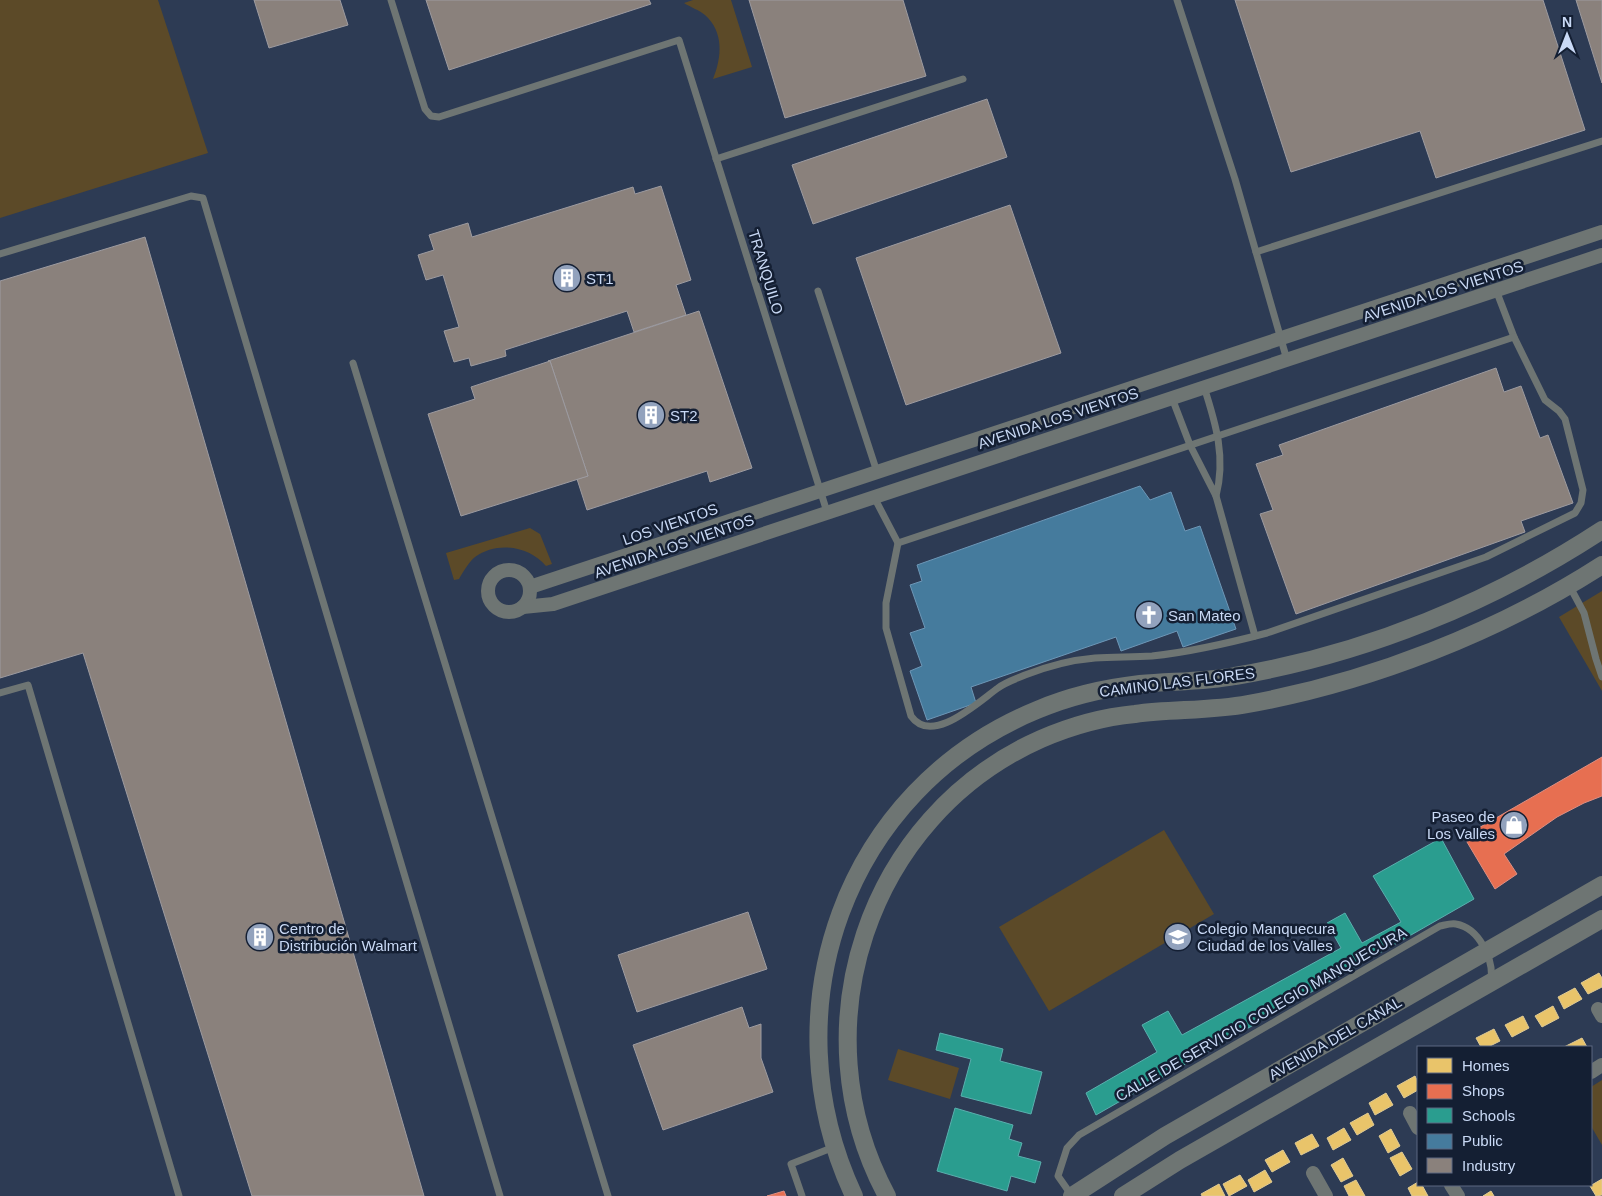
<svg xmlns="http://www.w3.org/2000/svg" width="1602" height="1196" viewBox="0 0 1602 1196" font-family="Helvetica,sans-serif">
  <rect width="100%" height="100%" fill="#2d3b54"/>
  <!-- green -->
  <g fill="#5c4a28">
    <polygon points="0,0 158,0 208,153 0,218"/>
    <path d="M693,0H731L752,67L713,79C722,57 724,32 705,15C699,10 690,7 684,3Z"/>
    <path d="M530,528L540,534L552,564L546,566C529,546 497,541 475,557C469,562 463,572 459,579L454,580L446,553Z"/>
    <polygon points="1602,591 1602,691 1559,617"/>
    <polygon points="1164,830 1214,914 1049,1011 999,927"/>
    <polygon points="898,1049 959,1068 950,1099 888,1080"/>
    <polygon points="1602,1080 1602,1145 1591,1126 1591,1087"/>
  </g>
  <!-- homes -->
  <g fill="#e9c46a" stroke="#dfca94">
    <polygon points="1599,973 1602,978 1602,987 1588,994 1581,983"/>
    <polygon points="1575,988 1582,999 1564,1009 1558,997"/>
    <polygon points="1553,1006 1559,1018 1542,1027 1535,1016"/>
    <polygon points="1523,1016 1529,1028 1512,1037 1505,1025"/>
    <polygon points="1494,1029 1500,1041 1488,1047 1481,1047 1476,1038"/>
    <polygon points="1582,1038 1587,1047 1564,1047"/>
    <polygon points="1415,1076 1418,1082 1418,1090 1404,1098 1397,1086"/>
    <polygon points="1386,1093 1393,1105 1375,1115 1369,1103"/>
    <polygon points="1368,1113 1374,1125 1357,1135 1350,1123"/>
    <polygon points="1344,1128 1351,1140 1333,1150 1327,1138"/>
    <polygon points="1391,1129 1400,1146 1388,1153 1379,1136"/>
    <polygon points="1312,1134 1319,1146 1301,1155 1295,1143"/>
    <polygon points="1283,1150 1290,1162 1272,1172 1265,1160"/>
    <polygon points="1402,1152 1412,1169 1400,1176 1390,1158"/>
    <polygon points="1343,1158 1353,1176 1341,1182 1331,1165"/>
    <polygon points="1265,1170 1272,1182 1254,1192 1248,1180"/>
    <polygon points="1240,1175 1247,1186 1229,1196 1223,1184"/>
    <polygon points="1602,1179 1602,1195 1596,1196 1590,1186"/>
    <polygon points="1356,1180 1365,1196 1349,1196 1344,1186"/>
    <polygon points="1418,1182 1418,1185 1422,1185 1428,1196 1412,1196 1408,1188"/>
    <polygon points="1219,1184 1225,1196 1202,1196 1201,1194"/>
    <polygon points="1491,1191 1494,1196 1483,1196"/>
  </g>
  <!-- shops -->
  <g fill="#e76f51" stroke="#de8f82">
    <polygon points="1602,757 1602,796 1584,803 1557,817 1504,854 1517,874 1495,889 1467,842 1470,833"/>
    <polygon points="784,1191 786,1196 767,1196"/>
  </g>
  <!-- schools -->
  <g fill="#2a9d8f" stroke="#5aafae">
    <polygon points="1441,838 1474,899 1096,1115 1086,1093 1157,1052 1142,1025 1168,1011 1182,1035 1341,948 1327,923 1345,913 1362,943 1401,922 1373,876"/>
    <polygon points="940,1033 1003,1049 1000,1061 1042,1072 1031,1114 961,1096 971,1059 936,1050"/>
    <polygon points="955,1108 1013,1125 1009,1139 1022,1143 1018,1156 1041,1162 1035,1183 1011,1176 1007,1191 937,1171"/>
  </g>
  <!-- public -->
  <polygon fill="#457b9d" stroke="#6d97b7" points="1140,486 1150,500 1171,492 1185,531 1200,526 1236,629 1183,647 1177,631 1121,651 1116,637 971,687 976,703 927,720 910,671 922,666 910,633 925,628 910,585 922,581 917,565"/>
  <!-- industry -->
  <g fill="#8a817c" stroke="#9d9ba0">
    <polygon points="254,0 340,0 348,25 269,48"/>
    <polygon points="426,0 649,0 651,4 449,70"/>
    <polygon points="749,0 903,0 926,76 785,118"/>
    <polygon points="1235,0 1543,0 1585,130 1436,178 1420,131 1291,172"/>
    <polygon points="1576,0 1602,0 1602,83"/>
    <polygon points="987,99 1007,157 813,224 792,165"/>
    <polygon points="661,186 691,280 676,285 686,315 634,332 627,311 505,350 506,356 471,366 469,358 454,362 444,331 459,327 443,275 426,280 418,255 434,250 429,235 468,223 472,237 633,187 635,194"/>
    <polygon points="1010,205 1061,353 906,405 856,258"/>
    <polygon points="145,237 424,1196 252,1196 83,653 0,678 0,281"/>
    <polygon points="699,311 752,468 710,482 707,471 587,510 577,479 588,476 550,361 548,361"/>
    <polygon points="550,361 588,476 461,516 428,414 475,399 471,387"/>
    <polygon points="1496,368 1504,392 1521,386 1540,438 1548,435 1573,503 1521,521 1525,532 1296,614 1260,514 1273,510 1256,464 1283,455 1279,445"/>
    <polygon points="748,912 767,969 637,1012 618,955"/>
    <polygon points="742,1007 749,1028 761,1024 761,1058 773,1092 663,1130 633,1045"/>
  </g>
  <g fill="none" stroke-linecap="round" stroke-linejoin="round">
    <!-- service -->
    <g stroke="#6e7573" stroke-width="7">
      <polyline points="391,0 425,109 431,116 439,117 679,40 827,512"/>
      <polyline points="1177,0 1235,179 1287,360"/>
      <polyline points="716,159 963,79"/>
      <polyline points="1256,252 1602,141"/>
      <polyline points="0,254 191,196 203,198 500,1196"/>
      <polyline points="1496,290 1514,337"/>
      <polyline points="818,291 877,472"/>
      <path d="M1514,337L1545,400L1559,411L1565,419L1583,490L1581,503L1575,513L1486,557L1267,633C1229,643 1191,652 1152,656C1133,657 1114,657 1095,658C1071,660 1048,666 1025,675C1016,679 1006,682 998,688C978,702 932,746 911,716L886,628V603L898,543Z"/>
      <polyline points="353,363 608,1196"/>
      <path d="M1172,398L1190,445L1216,496C1226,458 1216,424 1204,387"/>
      <polyline points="1216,496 1255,636"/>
      <polyline points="874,497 898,543"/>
      <polyline points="1569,585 1584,613 1596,659 1602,677"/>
      <polyline points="0,693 28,685 179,1196"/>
      <polyline points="802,1196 791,1164 834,1147"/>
      <path d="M1072,1196L1058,1176L1067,1148L1079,1135L1440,926C1445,925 1451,923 1456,924C1479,928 1494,959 1491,981"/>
    </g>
    <!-- minor -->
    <g stroke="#6e7573" stroke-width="14">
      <circle cx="509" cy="591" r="21"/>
      <polyline points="530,587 1602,232"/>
      <polyline points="523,607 553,604 1602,255"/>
      <polyline points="1598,1009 1602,1016"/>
      <polyline points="1591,1072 1602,1065"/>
      <polyline points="1410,1113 1418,1128"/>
      <polyline points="1313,1173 1326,1196"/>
      <polyline points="1451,1185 1458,1196"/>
    </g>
    <!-- tertiary -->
    <g stroke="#6e7573" stroke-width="18">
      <path d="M854,1196C767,1011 844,789 1037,710C1070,696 1105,688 1140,684C1172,681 1204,682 1235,676C1366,654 1492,602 1602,530"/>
      <path d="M887,1196C797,1029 867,816 1041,739C1071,726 1103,717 1135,714C1172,709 1211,711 1248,704C1370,682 1498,632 1602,565"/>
      <polyline points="1072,1196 1165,1136 1602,885"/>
      <polyline points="1123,1196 1180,1160 1602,919"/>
    </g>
  </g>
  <!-- icons -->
  <defs>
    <symbol id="building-disc" viewBox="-11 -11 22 22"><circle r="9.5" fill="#92a2bd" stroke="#141f33"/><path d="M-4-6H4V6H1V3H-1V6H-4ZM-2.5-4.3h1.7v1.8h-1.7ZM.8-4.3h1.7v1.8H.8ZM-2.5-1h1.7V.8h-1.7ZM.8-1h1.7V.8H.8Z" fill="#fff"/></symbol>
    <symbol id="church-disc" viewBox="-11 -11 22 22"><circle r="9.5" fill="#92a2bd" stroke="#141f33"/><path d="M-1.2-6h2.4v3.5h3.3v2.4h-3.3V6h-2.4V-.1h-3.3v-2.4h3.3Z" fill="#fff"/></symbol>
    <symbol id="shop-disc" viewBox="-11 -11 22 22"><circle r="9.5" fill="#92a2bd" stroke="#141f33"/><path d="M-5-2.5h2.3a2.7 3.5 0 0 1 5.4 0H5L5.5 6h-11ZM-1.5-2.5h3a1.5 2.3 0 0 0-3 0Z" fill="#fff"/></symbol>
    <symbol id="school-disc" viewBox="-11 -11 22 22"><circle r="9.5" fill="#92a2bd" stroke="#141f33"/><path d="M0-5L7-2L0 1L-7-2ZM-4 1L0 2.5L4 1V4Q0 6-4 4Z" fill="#fff"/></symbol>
  </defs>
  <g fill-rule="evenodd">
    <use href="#building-disc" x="551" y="262" width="32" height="32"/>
    <use href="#building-disc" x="635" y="399" width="32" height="32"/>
    <use href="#church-disc" x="1133" y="599" width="32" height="32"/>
    <use href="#shop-disc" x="1498" y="809" width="32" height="32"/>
    <use href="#building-disc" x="244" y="921" width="32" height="32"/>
    <use href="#school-disc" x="1162" y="921" width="32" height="32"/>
  </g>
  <g text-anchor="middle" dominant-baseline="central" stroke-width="5" stroke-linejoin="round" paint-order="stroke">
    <!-- street labels -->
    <g font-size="15" fill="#c9d9f5" stroke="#141f33">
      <text transform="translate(766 272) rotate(73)">TRANQUILO</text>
      <text transform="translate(1443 291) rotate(-18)">AVENIDA LOS VIENTOS</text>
      <text transform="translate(1058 418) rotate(-18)">AVENIDA LOS VIENTOS</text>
      <text transform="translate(670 524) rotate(-19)">LOS VIENTOS</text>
      <text transform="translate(674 546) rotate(-19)">AVENIDA LOS VIENTOS</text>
      <text transform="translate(1177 682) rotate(-7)">CAMINO LAS FLORES</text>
      <text transform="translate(1261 1014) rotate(-30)">CALLE DE SERVICIO COLEGIO MANQUECURA</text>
      <text transform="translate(1335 1038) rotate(-30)">AVENIDA DEL CANAL</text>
    </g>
    <!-- poi labels -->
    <g font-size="15" fill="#c9d9f5" stroke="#141f33" text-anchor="start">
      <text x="586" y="278">ST1</text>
      <text x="670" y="415">ST2</text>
      <text x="1168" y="615">San Mateo</text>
      <text x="1495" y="816" text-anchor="end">Paseo de<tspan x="1495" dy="17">Los Valles</tspan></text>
      <text x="279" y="928">Centro de<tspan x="279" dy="17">Distribución Walmart</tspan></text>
      <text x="1197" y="928">Colegio Manquecura<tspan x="1197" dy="17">Ciudad de los Valles</tspan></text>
    </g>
  </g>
  <!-- legend -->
  <rect x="1417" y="1046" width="175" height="140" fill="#141f33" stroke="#5c6981"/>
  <rect x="1427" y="1058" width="25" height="15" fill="#e9c46a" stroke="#5c6981"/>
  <text x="1462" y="1071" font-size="15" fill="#c9d9f5">Homes</text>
  <rect x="1427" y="1084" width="25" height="15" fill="#e76f51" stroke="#5c6981"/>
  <text x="1462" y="1096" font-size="15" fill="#c9d9f5">Shops</text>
  <rect x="1427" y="1108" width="25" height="15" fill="#2a9d8f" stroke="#5c6981"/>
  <text x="1462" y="1121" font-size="15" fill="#c9d9f5">Schools</text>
  <rect x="1427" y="1134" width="25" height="15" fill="#457b9d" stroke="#5c6981"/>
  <text x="1462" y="1146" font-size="15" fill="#c9d9f5">Public</text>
  <rect x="1427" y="1158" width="25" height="15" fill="#8a817c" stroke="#5c6981"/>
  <text x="1462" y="1171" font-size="15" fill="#c9d9f5">Industry</text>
  <!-- north arrow -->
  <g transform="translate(1567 35)" stroke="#141f33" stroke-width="4" paint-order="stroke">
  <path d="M0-4L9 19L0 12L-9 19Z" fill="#c9d9f5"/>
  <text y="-8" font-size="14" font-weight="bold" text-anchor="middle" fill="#c9d9f5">N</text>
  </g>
</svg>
